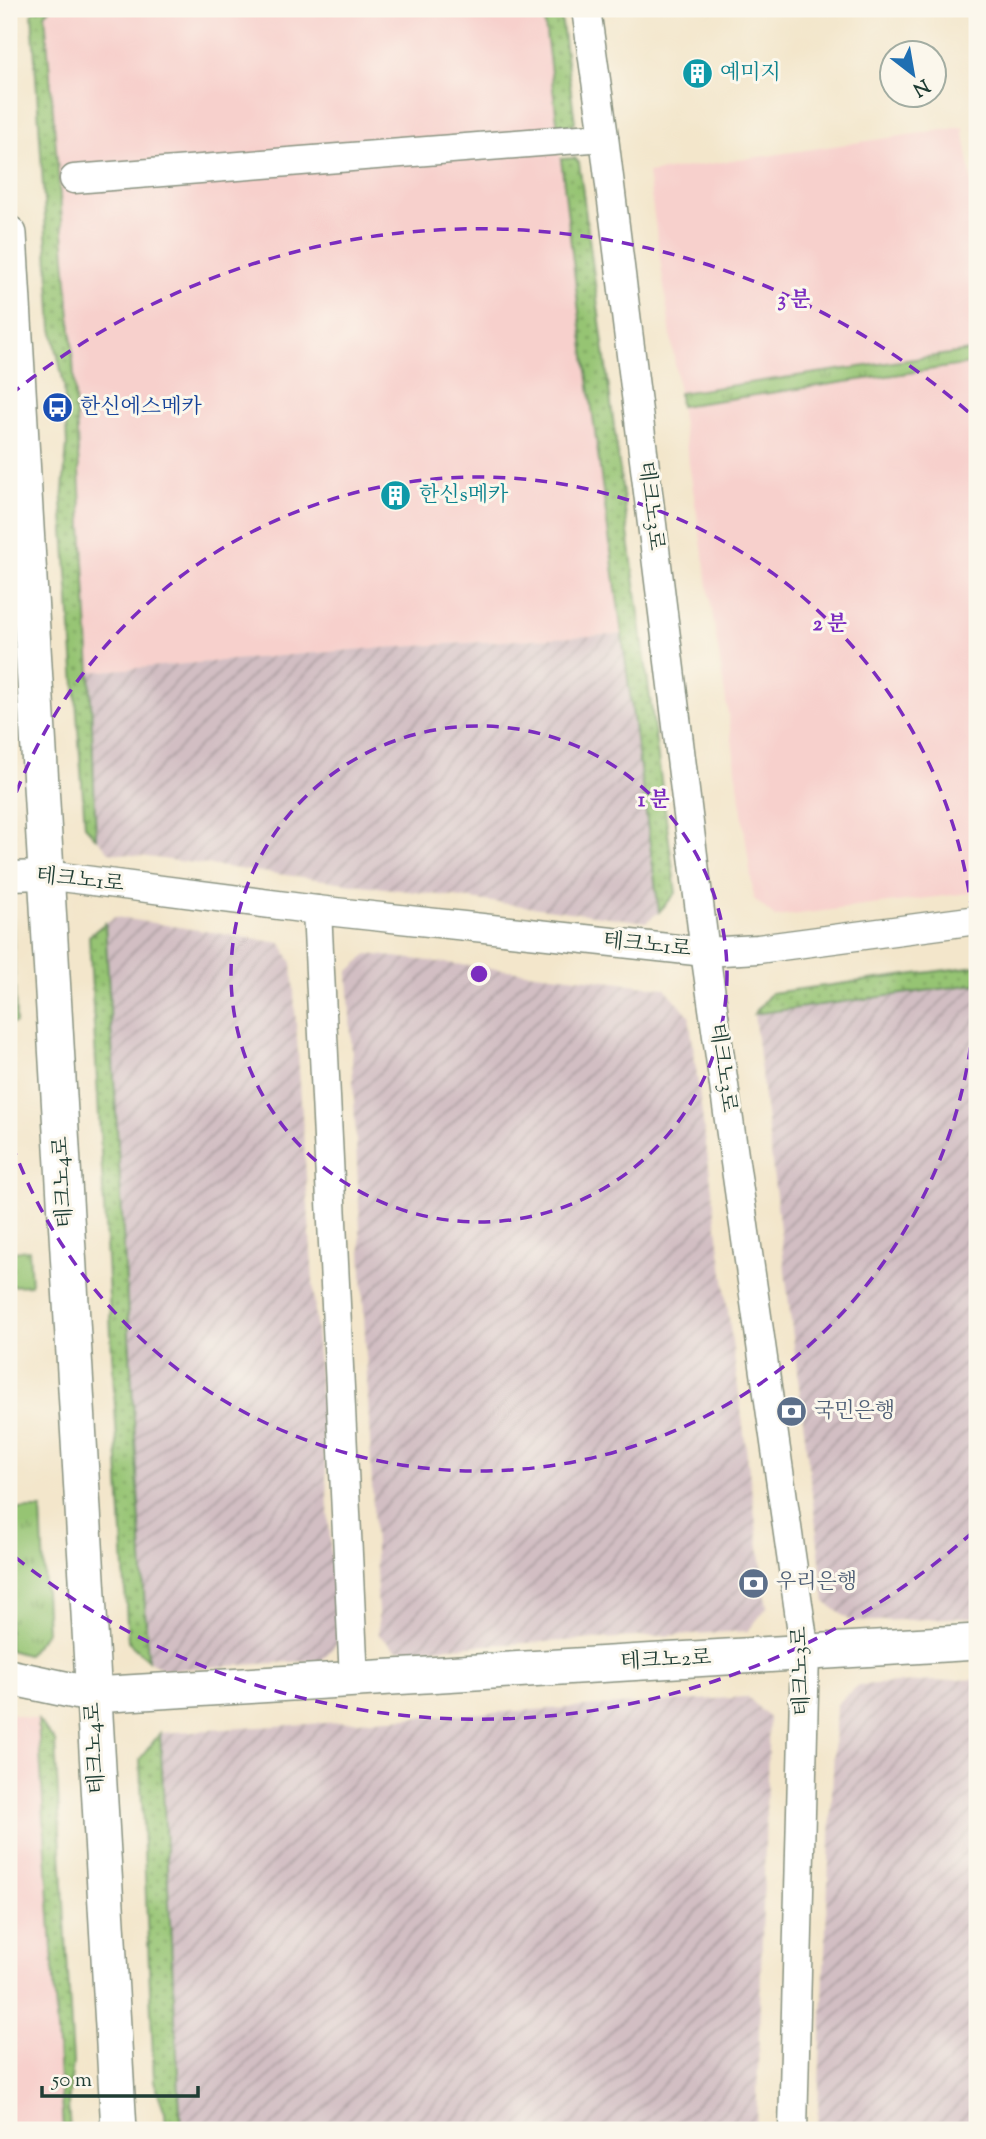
<svg xmlns="http://www.w3.org/2000/svg" width="986" height="2139" viewBox="0 0 986 2139" font-family="'Sorts Mill Goudy','Noto Serif KR',serif">
  <defs>
    <pattern id="industrial-furrows" width="10" height="10" patternUnits="userSpaceOnUse" patternTransform="scale(1.75)"><rect width="10" height="10" fill="#d2bec3"/><path d="M-1 1l2-2M0 10L10 0M9 11l2-2" fill="none" stroke="#aa9c9f"/></pattern>
    <pattern id="grass-dots" width="8" height="8" patternUnits="userSpaceOnUse" patternTransform="scale(1.75)"><rect width="8" height="8" fill="#96c473"/><path d="M2 2h.1M6 6h.1" fill="none" stroke="#7aa05f" stroke-width="1.8" stroke-linecap="round"/></pattern>
    <pattern id="park-tufts" width="24" height="20" patternUnits="userSpaceOnUse" patternTransform="scale(1.75)"><rect width="24" height="20" fill="#96c473"/><path d="M3 7l-1-3M5 7V3M7 7l1-3M15 17l-1-3M17 17v-4M19 17l1-3" fill="none" stroke="#7aa05f"/></pattern>
  </defs>
  <rect width="100%" height="100%" fill="#fbf7ec"/>
  <filter id="ink" filterUnits="userSpaceOnUse"><feTurbulence type="fractalNoise" baseFrequency=".0143" numOctaves="2"/><feDisplacementMap in="SourceGraphic" scale="14" xChannelSelector="R" yChannelSelector="G"/><feConvolveMatrix kernelMatrix="1 2 1 2 8 2 1 2 1" color-interpolation-filters="sRGB"/></filter>
  <filter id="wash" filterUnits="userSpaceOnUse"><feTurbulence type="fractalNoise" baseFrequency=".00686" numOctaves="4" result="noise"/><feDisplacementMap in="SourceGraphic" scale="28" xChannelSelector="R" yChannelSelector="G"/><feGaussianBlur stdDeviation="1.57" result="paint"/><feColorMatrix in="noise" values="0 0 0 0 0 0 0 0 0 0 0 0 0 0 0 0 0 1.4 0 .05"/><feComposite in="paint" operator="in"/></filter>
  <g filter="url(#wash)">
    <rect width="100%" height="100%" fill="#f3e6cb"/>
    <!-- built -->
    <g fill="#f7d0cc">
      <polygon points="50,9 543,9 578,304 624,634 365,649 90,672 72,342 45,14"/>
      <polygon points="963,127 977,214 977,350 679,393 648,173"/>
      <polygon points="977,363 977,892 775,917 754,899 731,733 680,406"/>
      <polygon points="9,1713 38,1720 63,2130 9,2130"/>
    </g>
    <!-- industrial -->
    <g fill="url(#industrial-furrows)">
      <polygon points="624,634 659,912 646,922 109,852 96,838 90,672 365,649"/>
      <polygon points="115,917 281,943 292,963 337,1643 322,1660 164,1670 148,1660 105,923"/>
      <polygon points="368,954 665,988 689,1015 767,1607 748,1631 397,1650 379,1635 348,972"/>
      <polygon points="977,984 977,1617 852,1622 825,1602 754,1014"/>
      <polygon points="977,1679 977,2130 817,2130 836,1705 858,1685"/>
      <polygon points="748,1697 769,1718 756,2130 181,2130 160,1733"/>
    </g>
    <!-- grass -->
    <g fill="url(#grass-dots)" stroke="#5a8054" stroke-width="2">
      <polygon points="37,9 50,9 45,14 72,342 90,672 96,838 85,826 62,502 67,445 64,385 52,328 32,13"/>
      <polygon points="543,9 560,9 575,122 570,128 558,129"/>
      <polygon points="575,158 579,163 676,893 659,912 578,304 561,159"/>
      <polygon points="105,923 148,1660 128,1642 89,936"/>
      <polygon points="977,966 977,984 754,1014 771,993"/>
      <polygon points="38,1720 55,1741 73,2063 68,2105 70,2130 63,2130"/>
      <polygon points="160,1733 181,2130 166,2130 165,2113 154,2081 140,1759"/>
    </g>
    <!-- park -->
    <g fill="url(#park-tufts)" stroke="#5a8054" stroke-width="2">
      <polygon points="977,350 977,363 680,406 679,393"/>
      <polygon points="9,913 12,916 16,1023 9,1024"/>
      <polygon points="29,1250 31,1285 9,1286 9,1252"/>
      <polygon points="9,1509 41,1509 47,1632 27,1655 9,1650"/>
    </g>
  </g>
  <g filter="url(#ink)">
    <g fill="none" stroke-linecap="round" stroke-linejoin="round">
      <defs>
        <g id="minor">
          <polyline points="586,9 604,137 705,952 805,1653 793,2130"/>
          <polyline points="74,179 604,137"/>
          <polyline points="9,876 46,875 317,910 705,952 758,949 977,920"/>
          <polyline points="317,910 354,1679"/>
        </g>
        <g id="major">
          <polyline points="9,234 119,2130"/>
          <polyline points="9,1677 93,1695 977,1642"/>
        </g>
      </defs>
      <!-- minor casing -->
      <use href="#minor" stroke="#899280" stroke-width="31"/>
      <!-- major casing -->
      <use href="#major" stroke="#899280" stroke-width="38"/>
      <!-- minor -->
      <use href="#minor" stroke="#fff" stroke-width="28"/>
      <!-- major -->
      <use href="#major" stroke="#fff" stroke-width="35"/>
    </g>
  </g>
  <!-- distance rings -->
  <g fill="none" stroke="#7b2cbf" stroke-width="3.5" stroke-dasharray="12 9">
    <circle cx="479" cy="974" r="248"/>
    <path d="M9 812A497 497 0 1 1 9 1136"/>
    <path d="M973 1532A745 745 0 0 1 10 1553M10 395A745 745 0 0 1 973 416"/>
  </g>
  <!-- icons -->
  <defs>
    <symbol id="building-disc" viewBox="-11 -11 22 22"><circle r="9.5" fill="#0f9aa8" stroke="#fbf7ec"/><path d="M-4-6H4V6H1V3H-1V6H-4ZM-2.5-4.3h1.7v1.8h-1.7ZM.8-4.3h1.7v1.8H.8ZM-2.5-1h1.7V.8h-1.7ZM.8-1h1.7V.8H.8Z" fill="#fff"/></symbol>
    <symbol id="bus-disc" viewBox="-11 -11 22 22"><circle r="9.5" fill="#1a4fb4" stroke="#fbf7ec"/><path d="M-5-6H5V4H4V6H2V4H-2V6H-4V4H-5ZM-3.5-4V0h7V-4ZM-3.5 1.2v1.5H-2V1.2ZM2 1.2v1.5H3.5V1.2Z" fill="#fff"/></symbol>
    <symbol id="bank-disc" viewBox="-11 -11 22 22"><circle r="9.5" fill="#5c6f8a" stroke="#fbf7ec"/><path d="M-6-4H6V4H-6ZM0-2.3a2.3 2.3 0 1 0 0 4.6a2.3 2.3 0 1 0 0-4.6Z" fill="#fff"/></symbol>
  </defs>
  <g fill-rule="evenodd">
    <use href="#building-disc" x="680" y="56" width="35" height="35"/>
    <use href="#bus-disc" x="40" y="390" width="35" height="35"/>
    <use href="#building-disc" x="378" y="478" width="35" height="35"/>
    <use href="#bank-disc" x="774" y="1394" width="35" height="35"/>
    <use href="#bank-disc" x="736" y="1566" width="35" height="35"/>
  </g>
  <g text-anchor="middle" dominant-baseline="central" stroke-width="6" stroke-linejoin="round" paint-order="stroke">
    <!-- culture labels -->
    <g font-size="21" fill="#0d838f" stroke="#fbf7ec" text-anchor="start">
      <text x="720" y="74">예미지</text>
      <text x="419" y="496">한신s메카</text>
    </g>
    <!-- transit labels -->
    <g font-size="21" fill="#164399" stroke="#fbf7ec" text-anchor="start">
      <text x="80" y="408">한신에스메카</text>
    </g>
    <!-- street labels -->
    <g font-size="21" fill="#1f3d34" stroke="#fbf7ec">
      <text transform="translate(650 506) rotate(83)">테크노3로</text>
      <text transform="translate(80 881) rotate(6)">테크노1로</text>
      <text transform="translate(647 946) rotate(6)">테크노1로</text>
      <text transform="translate(722 1068) rotate(82)">테크노3로</text>
      <text transform="translate(64 1182) rotate(-93)">테크노4로</text>
      <text transform="translate(666 1661) rotate(-3)">테크노2로</text>
      <text transform="translate(802 1671) rotate(-92)">테크노3로</text>
      <text transform="translate(96 1748) rotate(-93)">테크노4로</text>
    </g>
    <!-- service labels -->
    <g font-size="21" fill="#4e5e75" stroke="#fbf7ec" text-anchor="start">
      <text x="814" y="1412">국민은행</text>
      <text x="776" y="1583">우리은행</text>
    </g>
  </g>
  <circle cx="479" cy="974" r="10" fill="#7b2cbf" stroke="#fbf7ec" stroke-width="3.5"/>
  <g font-size="21" text-anchor="middle" font-weight="bold" fill="#7b2cbf" stroke="#fbf7ec" stroke-width="6" stroke-linejoin="round" paint-order="stroke">
    <text x="794" y="306">3 분</text>
    <text x="830" y="630">2 분</text>
    <text x="654" y="806">1 분</text>
  </g>
  <!-- margin -->
  <rect width="986" height="2139" fill="none" stroke="#fbf7ec" stroke-width="35"/>
  <!-- north arrow -->
  <g transform="translate(913 74) rotate(149)"><circle r="33" fill="#fbf7ec" stroke="#a3ada2" stroke-width="2"/>
  <path d="M0-5L12 26L0 18L-12 26Z" fill="#1f6fb2"/>
  <text y="-10" font-size="19" font-weight="bold" text-anchor="middle" fill="#1f3d34">N</text>
  </g>
  <!-- scale -->
  <path d="M42 2086v10h156v-10" fill="none" stroke="#1f3d34" stroke-width="3.5"/>
  <text x="52" y="2086" font-size="21" fill="#1f3d34" stroke="#fbf7ec" stroke-width="5" paint-order="stroke">50 m</text>
</svg>
